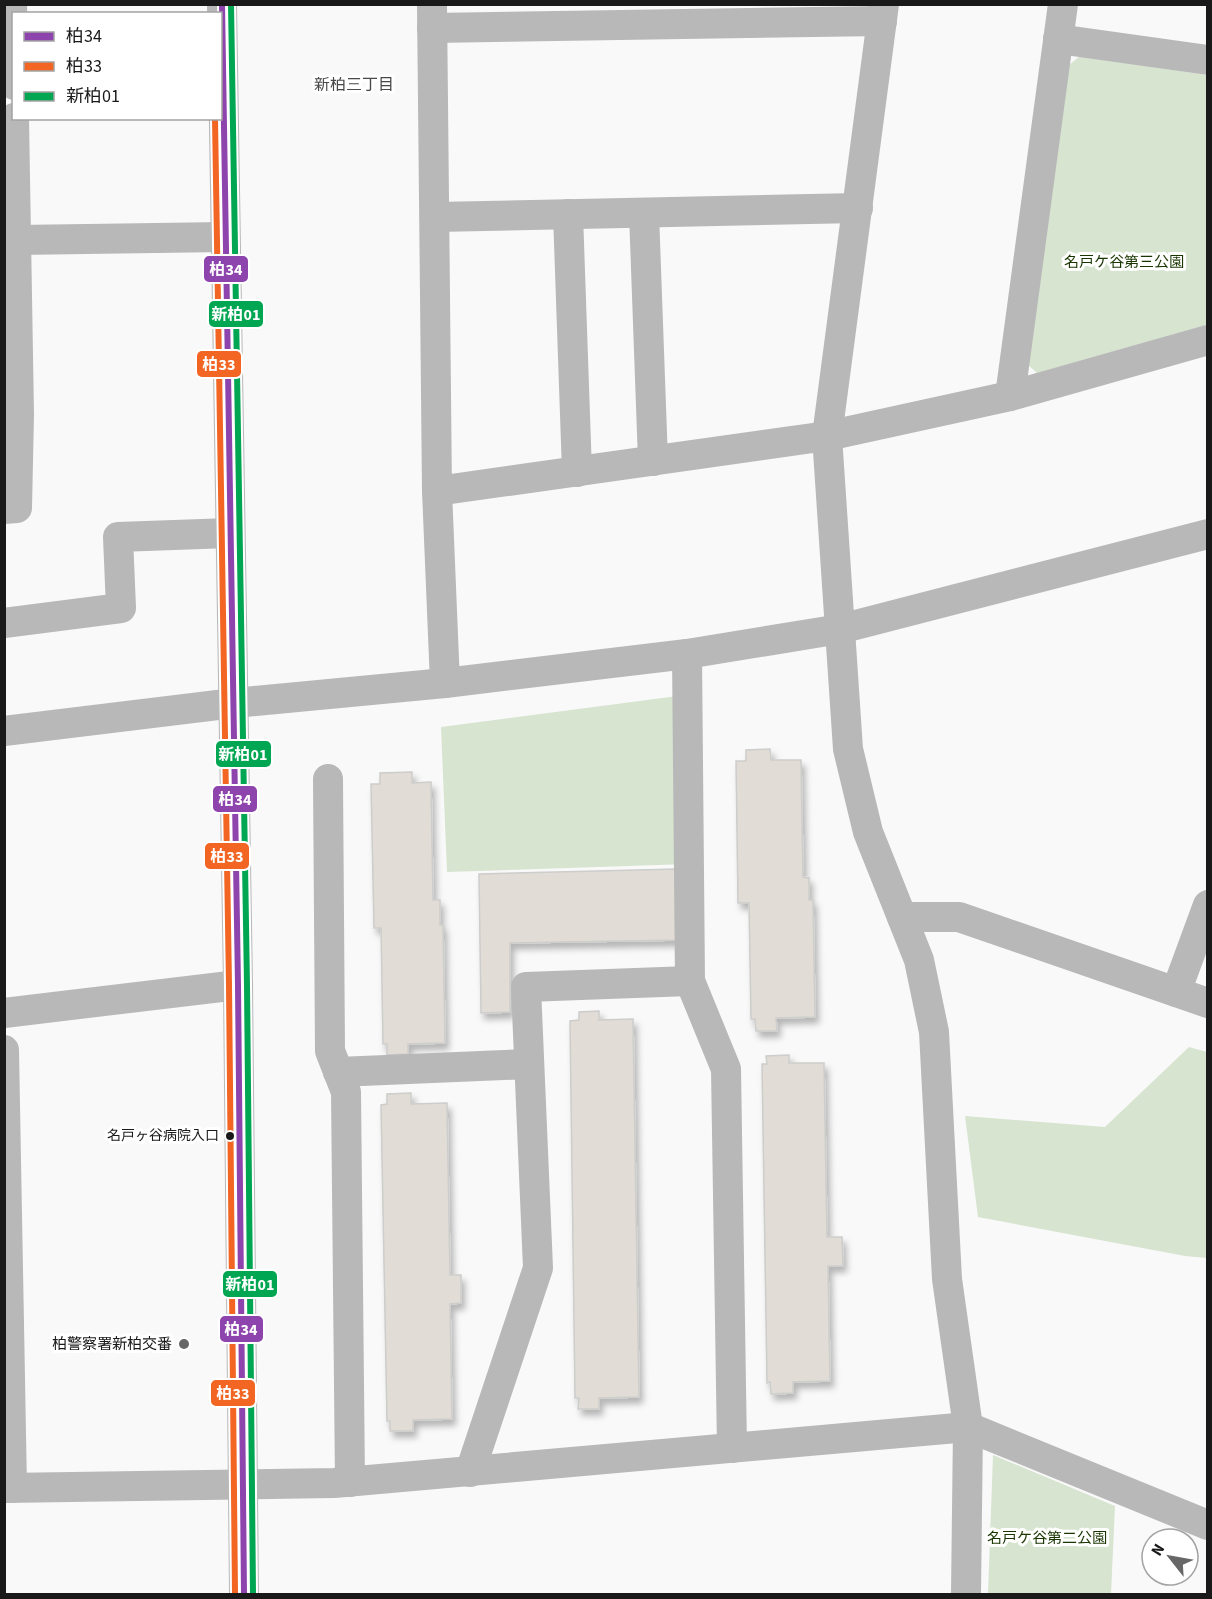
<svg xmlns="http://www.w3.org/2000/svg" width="1212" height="1599" viewBox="0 0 1212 1599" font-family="'Source Sans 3','Noto Sans JP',sans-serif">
  <defs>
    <filter id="shadow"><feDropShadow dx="3.5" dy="6" stdDeviation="3" flood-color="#0004"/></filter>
  </defs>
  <rect width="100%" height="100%" fill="#f9f9f9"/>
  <!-- green -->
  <g fill="#d7e4d0">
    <polygon points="1080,56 1207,75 1207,325 1037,373 1026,363 1069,65"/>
    <polygon points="685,695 689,864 447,872 441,727"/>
    <polygon points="1189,1047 1207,1052 1207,1258 1185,1256 978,1217 965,1116 1105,1127"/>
    <polygon points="993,1455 1115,1506 1111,1594 988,1594"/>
  </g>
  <!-- building -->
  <g fill="#e1dcd5" stroke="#cdcdcc" stroke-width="1.5" filter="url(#shadow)">
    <polygon points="770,749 771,760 801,760 803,877 809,878 809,900 813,900 815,1017 776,1018 777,1031 756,1031 755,1019 751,1019 749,903 738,903 736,761 746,761 746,750"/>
    <polygon points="412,772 412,783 431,782 433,900 440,900 440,925 443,925 445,1043 408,1044 408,1054 387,1055 387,1044 383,1044 381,928 374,928 371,784 380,784 380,773"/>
    <polygon points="677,869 679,940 510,943 510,1012 481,1013 479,874"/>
    <polygon points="599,1011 599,1020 633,1019 639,1397 599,1398 599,1409 578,1409 579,1398 575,1398 570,1021 579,1020 579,1012"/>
    <polygon points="789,1055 789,1063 824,1063 827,1237 842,1237 843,1266 828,1266 830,1381 793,1382 793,1393 771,1394 770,1382 767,1383 762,1064 767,1064 766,1056"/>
    <polygon points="411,1093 411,1104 447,1103 450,1275 461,1275 461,1303 450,1304 452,1419 413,1420 413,1431 390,1431 390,1421 387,1421 381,1105 387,1104 387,1094"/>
  </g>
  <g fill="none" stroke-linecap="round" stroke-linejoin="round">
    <!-- minor -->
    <g stroke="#b8b8b8" stroke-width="30">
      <polyline points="12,4 14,85"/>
      <polyline points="222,4 238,985 244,1594"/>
      <polyline points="432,4 437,491 445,683"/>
      <polyline points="884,4 827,436 848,749 868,832 919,960 934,1032 947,1279 968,1427 966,1594"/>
      <polyline points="432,28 882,21"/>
      <polyline points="1058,39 1208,60"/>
      <polyline points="644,213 653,461"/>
      <polyline points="568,214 577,472"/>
      <polyline points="435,217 858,208"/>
      <polyline points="17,240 225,237"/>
      <polyline points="1010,396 1063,4"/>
      <polyline points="437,491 827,436 1010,396 1208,340"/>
      <polyline points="4,509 17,508 19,414 14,118"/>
      <polyline points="4,623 121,608 118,537 230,533"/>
      <polyline points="687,654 690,981 726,1069 732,1448"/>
      <polyline points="4,731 234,703 445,683 687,654 840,629 1208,534"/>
      <polyline points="328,779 330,1051 346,1092 350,1482"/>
      <polyline points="902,917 959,917 1208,1003"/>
      <polyline points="1176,992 1208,905"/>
      <polyline points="4,1013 238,985"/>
      <polyline points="4,1050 12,1488"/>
      <polyline points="338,1072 529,1064"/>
      <polyline points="470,1472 538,1268 526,987 690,981"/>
      <polyline points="4,1488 334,1483 968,1427 1208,1525"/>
    </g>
    <defs>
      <polyline id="bus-1" points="222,4 238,985 244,1594"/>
      <polyline id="bus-2" points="215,118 229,985 235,1594"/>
      <polyline id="bus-3" points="231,4 247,985 253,1594"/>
    </defs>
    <!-- bus-1 casing -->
    <use href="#bus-1" stroke="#fff" stroke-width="10"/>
    <!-- bus-2 casing -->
    <use href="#bus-2" stroke="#fff" stroke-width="10"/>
    <!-- bus-3 casing -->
    <use href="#bus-3" stroke="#fff" stroke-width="10"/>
    <!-- bus-1 -->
    <use href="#bus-1" stroke="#8e44ad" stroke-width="6"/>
    <!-- bus-2 -->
    <use href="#bus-2" stroke="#f26522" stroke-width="6"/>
    <!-- bus-3 -->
    <use href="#bus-3" stroke="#00a651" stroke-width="6"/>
  </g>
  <!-- markers -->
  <circle fill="#191919" stroke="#fff" stroke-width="2" cx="230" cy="1136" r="5"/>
  <circle fill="#676767" stroke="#fff" stroke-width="2" cx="184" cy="1344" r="6"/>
  <g text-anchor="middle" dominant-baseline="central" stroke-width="6" stroke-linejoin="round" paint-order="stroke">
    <!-- bus labels -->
    <g font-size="14" fill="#191919" stroke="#fff" text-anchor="end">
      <text x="219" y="1136">名戸ヶ谷病院入口</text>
    </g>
    <!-- park labels -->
    <g font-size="15" fill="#1a3600" stroke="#fff">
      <text x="1124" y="262">名戸ケ谷第三公園</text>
      <text x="1047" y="1538">名戸ケ谷第二公園</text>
    </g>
    <!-- poi labels -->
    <g font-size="15" fill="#191919" stroke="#fff" text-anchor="end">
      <text x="172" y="1344">柏警察署新柏交番</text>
    </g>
    <!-- neighbourhood labels -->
    <g font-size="16" fill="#49494a" stroke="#fff">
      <text x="354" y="85">新柏三丁目</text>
    </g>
  </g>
  <g stroke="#fff" stroke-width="2">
    <rect x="203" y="255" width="46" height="28" rx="6" fill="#8e44ad"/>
    <rect x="208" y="300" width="56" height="28" rx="6" fill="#00a651"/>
    <rect x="196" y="350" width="46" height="28" rx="6" fill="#f26522"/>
    <rect x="215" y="740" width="57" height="28" rx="6" fill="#00a651"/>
    <rect x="212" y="785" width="46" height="28" rx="6" fill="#8e44ad"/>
    <rect x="204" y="842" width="46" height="28" rx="6" fill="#f26522"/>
    <rect x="222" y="1270" width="56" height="28" rx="6" fill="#00a651"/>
    <rect x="219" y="1315" width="45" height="28" rx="6" fill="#8e44ad"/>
    <rect x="210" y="1379" width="46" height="28" rx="6" fill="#f26522"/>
  </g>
  <g font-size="16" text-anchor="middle" font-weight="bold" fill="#fff">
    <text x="226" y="275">柏34</text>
    <text x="236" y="320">新柏01</text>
    <text x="219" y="370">柏33</text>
    <text x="243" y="760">新柏01</text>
    <text x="235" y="805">柏34</text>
    <text x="227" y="862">柏33</text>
    <text x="250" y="1290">新柏01</text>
    <text x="241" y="1335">柏34</text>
    <text x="233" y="1399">柏33</text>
  </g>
  <!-- border -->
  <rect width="1212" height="1599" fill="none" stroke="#191919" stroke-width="12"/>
  <!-- legend -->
  <rect x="12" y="12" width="210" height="108" fill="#ffffff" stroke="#a3a3a3" stroke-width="1.5"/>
  <rect x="24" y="32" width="30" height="9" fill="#8e44ad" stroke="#a3a3a3" stroke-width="1.5"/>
  <text x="66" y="42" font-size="18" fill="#191919">柏34</text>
  <rect x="24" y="62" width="30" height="9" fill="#f26522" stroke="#a3a3a3" stroke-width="1.5"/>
  <text x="66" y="72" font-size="18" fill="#191919">柏33</text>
  <rect x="24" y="92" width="30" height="9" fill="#00a651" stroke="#a3a3a3" stroke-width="1.5"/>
  <text x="66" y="102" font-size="18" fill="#191919">新柏01</text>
  <!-- north arrow -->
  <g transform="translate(1170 1557) rotate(301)"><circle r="28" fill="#ffffff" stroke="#a3a3a3" stroke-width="1.5"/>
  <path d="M0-4.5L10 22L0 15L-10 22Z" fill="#676767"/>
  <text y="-9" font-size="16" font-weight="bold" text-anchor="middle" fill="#191919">N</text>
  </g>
</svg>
